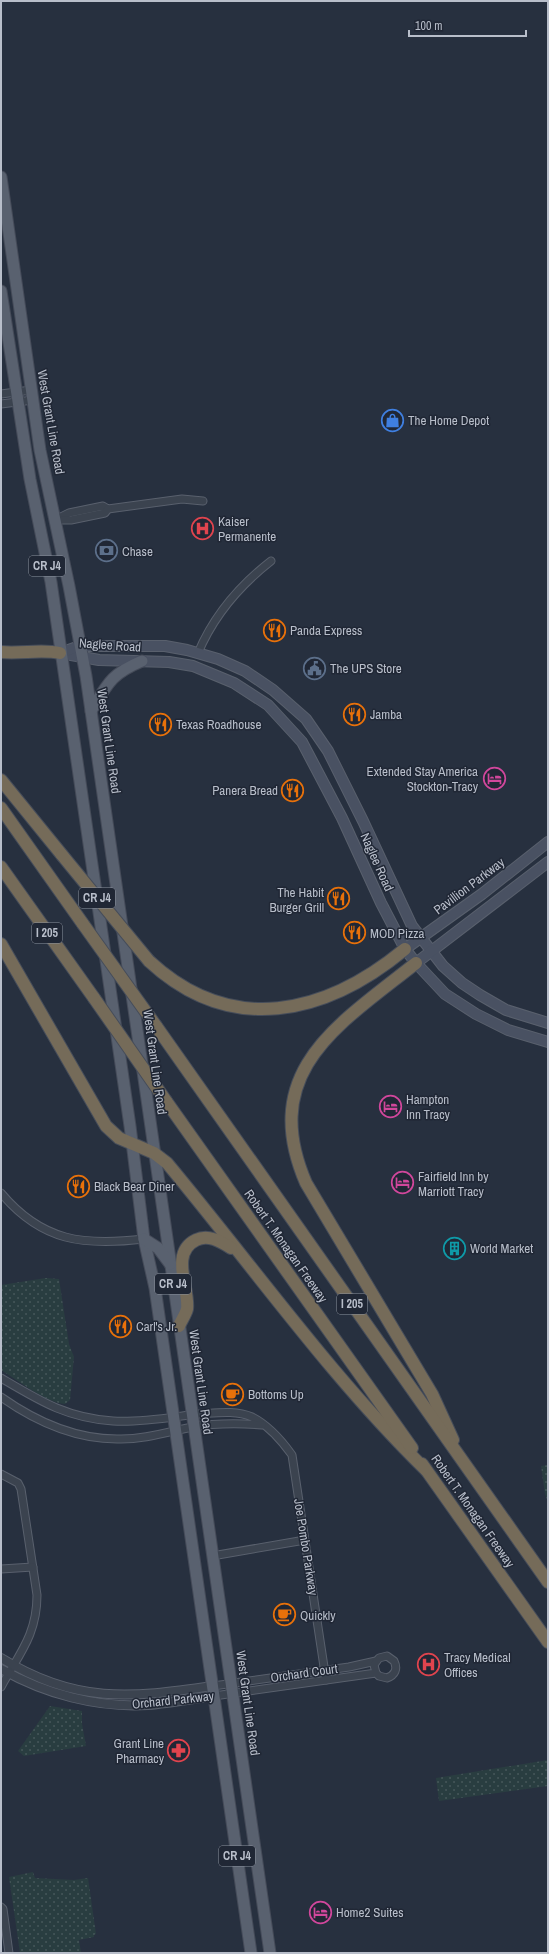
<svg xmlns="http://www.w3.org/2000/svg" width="549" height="1954" viewBox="0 0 549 1954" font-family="'Archivo Narrow',sans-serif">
  <defs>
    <pattern id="grass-dots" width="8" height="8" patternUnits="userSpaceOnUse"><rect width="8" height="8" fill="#293d40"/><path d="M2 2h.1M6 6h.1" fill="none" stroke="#46575a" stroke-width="1.8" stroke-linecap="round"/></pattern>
  </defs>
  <rect width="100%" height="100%" fill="#27303f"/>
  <!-- grass -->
  <g fill="url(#grass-dots)">
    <path d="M46,1278L59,1279L69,1344L74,1357L70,1400L65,1404C45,1402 19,1381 1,1370V1285Z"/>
    <polygon points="548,1465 548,1502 545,1494 541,1466"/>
    <polygon points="50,1706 82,1711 82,1724 86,1746 24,1756 18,1751"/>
    <polygon points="548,1760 548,1786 439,1801 436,1778"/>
    <polygon points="33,1872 35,1878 74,1880 88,1878 96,1934 94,1935 94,1937 79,1940 81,1953 20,1953 9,1877"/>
  </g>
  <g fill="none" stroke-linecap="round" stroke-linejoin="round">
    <defs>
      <g id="minor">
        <polyline points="1,394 31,390"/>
        <polyline points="1,404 33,400"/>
        <polyline points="55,520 69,513 103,506 108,509 182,499 203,501"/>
        <polyline points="57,520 71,520 105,513 108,509"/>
        <path d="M198,653C214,615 239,586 271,561"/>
        <path d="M1,1193C42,1242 84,1246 144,1239"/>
        <path d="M1,1378C40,1401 67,1418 113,1421C139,1423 172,1417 198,1414C217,1413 235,1410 252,1417C268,1425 282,1441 292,1455L326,1680"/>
        <path d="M1,1397C35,1421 75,1439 117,1439C142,1440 168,1432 192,1427C216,1423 239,1423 262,1425"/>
        <path d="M1,1474L18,1483L21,1489L37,1595C37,1635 19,1654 1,1687"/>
        <polyline points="212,1556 305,1540"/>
        <polyline points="1,1569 33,1567"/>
        <polyline points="213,1686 349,1667 376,1661"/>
        <path d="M214,1696L376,1673L379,1676L387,1678C395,1675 398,1669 394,1661L387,1656L379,1658L374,1665L376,1673"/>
        <polyline points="1,1907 3,1909 9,1953"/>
      </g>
      <g id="tertiary">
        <path d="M1,1658C75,1704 130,1698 213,1686"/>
        <path d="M1,1669C45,1694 97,1708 148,1705C170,1703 192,1699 214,1696"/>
      </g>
      <g id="secondary">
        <polyline points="60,653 99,660 169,662 193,666 234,683 268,705 302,742 342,818 381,903 405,949 416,963 445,994 476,1014 508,1030 548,1042"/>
        <polyline points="60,653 80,646 165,646 187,650 218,659 245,671 273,690 306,719 328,751 363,821 412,926 443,966 462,983 480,995 506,1010 548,1023"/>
        <polyline points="405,949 482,894 548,842"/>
        <polyline points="416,963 548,862"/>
      </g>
      <g id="primary">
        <polyline points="1,177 40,450 69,586 86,676 270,1953"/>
        <polyline points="1,291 30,479 51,582 130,1126 144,1239 155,1288 251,1953"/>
        <path d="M91,711C108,683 111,674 142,661"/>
        <polyline points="144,1239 158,1248 170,1264"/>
      </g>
      <g id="motorway">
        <path d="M1,652C21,654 41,649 60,653"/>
        <polyline points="1,780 62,855"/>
        <polyline points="1,808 83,924"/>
        <polyline points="1,867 94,998"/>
        <path d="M1,944L106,1126L119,1138L154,1153L167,1163C253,1266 330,1376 426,1470"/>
        <path d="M149,961C231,1037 325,1015 405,949"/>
        <path d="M416,963C338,1025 258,1071 306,1183L432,1394L453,1440"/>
        <polyline points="156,1026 548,1582"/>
        <polyline points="166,1101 412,1448"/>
        <path d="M179,1326C181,1321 186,1314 187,1309C190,1290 169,1253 196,1240C208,1234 220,1241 231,1248"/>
        <polyline points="422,1464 548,1642"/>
      </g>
    </defs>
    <!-- minor casing -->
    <use href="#minor" stroke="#59606d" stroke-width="9"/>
    <!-- tertiary casing -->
    <use href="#tertiary" stroke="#59606d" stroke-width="10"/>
    <!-- secondary casing -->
    <use href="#secondary" stroke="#59606d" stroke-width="12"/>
    <!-- primary casing -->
    <use href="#primary" stroke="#454b59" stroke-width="13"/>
    <!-- motorway casing -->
    <use href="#motorway" stroke="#464d5a" stroke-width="14"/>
    <!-- minor -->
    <use href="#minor" stroke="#3b434f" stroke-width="7"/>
    <!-- tertiary -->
    <use href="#tertiary" stroke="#3b434f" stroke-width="8"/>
    <!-- secondary -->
    <use href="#secondary" stroke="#495162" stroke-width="10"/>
    <!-- primary -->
    <use href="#primary" stroke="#59616f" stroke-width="11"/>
    <!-- motorway -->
    <use href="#motorway" stroke="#756b59" stroke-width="12"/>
    <defs>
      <g id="motorway-bridge">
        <polyline points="62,855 149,961"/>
        <polyline points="83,924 156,1026"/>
        <polyline points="94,998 166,1101"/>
      </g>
    </defs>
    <!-- motorway-bridge casing -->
    <use href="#motorway-bridge" stroke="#464d5a" stroke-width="14" stroke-linecap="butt"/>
    <!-- motorway-bridge -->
    <use href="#motorway-bridge" stroke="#756b59" stroke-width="12"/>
  </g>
  <!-- icons -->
  <defs>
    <symbol id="shop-ring" viewBox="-11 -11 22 22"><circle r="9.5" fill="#202735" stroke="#3f7fe0" stroke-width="1.5"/><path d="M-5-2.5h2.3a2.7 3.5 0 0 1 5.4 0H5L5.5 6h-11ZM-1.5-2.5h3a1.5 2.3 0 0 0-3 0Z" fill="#3f7fe0"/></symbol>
    <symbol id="hospital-ring" viewBox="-11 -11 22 22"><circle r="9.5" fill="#202735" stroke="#e0444e" stroke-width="1.5"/><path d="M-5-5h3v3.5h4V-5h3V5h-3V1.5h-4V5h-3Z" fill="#e0444e"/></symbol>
    <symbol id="bank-ring" viewBox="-11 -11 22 22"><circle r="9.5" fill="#202735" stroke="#5c6f8a" stroke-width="1.5"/><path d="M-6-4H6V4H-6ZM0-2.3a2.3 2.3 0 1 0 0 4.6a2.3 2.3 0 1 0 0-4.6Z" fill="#5c6f8a"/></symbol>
    <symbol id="restaurant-ring" viewBox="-11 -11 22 22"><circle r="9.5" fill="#202735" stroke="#e8710a" stroke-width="1.5"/><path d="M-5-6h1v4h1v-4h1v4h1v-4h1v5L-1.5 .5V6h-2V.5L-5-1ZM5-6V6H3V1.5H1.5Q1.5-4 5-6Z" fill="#e8710a"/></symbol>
    <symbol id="civic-ring" viewBox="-11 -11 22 22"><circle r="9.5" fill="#202735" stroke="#5c6f8a" stroke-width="1.5"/><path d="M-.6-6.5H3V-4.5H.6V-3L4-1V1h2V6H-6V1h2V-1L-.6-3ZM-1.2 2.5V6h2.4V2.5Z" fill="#5c6f8a"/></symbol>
    <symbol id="hotel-ring" viewBox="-11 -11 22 22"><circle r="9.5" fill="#202735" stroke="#d1479c" stroke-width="1.5"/><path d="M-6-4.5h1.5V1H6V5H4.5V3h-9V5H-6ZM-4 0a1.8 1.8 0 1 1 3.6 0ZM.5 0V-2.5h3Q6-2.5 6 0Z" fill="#d1479c"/></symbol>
    <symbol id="building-ring" viewBox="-11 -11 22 22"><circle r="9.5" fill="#202735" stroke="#0f9aa8" stroke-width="1.5"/><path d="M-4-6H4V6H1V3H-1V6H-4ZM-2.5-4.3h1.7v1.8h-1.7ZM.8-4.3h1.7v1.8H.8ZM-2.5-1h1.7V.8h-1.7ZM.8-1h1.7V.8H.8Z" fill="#0f9aa8"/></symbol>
    <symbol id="cafe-ring" viewBox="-11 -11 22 22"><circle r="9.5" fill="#202735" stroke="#e8710a" stroke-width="1.5"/><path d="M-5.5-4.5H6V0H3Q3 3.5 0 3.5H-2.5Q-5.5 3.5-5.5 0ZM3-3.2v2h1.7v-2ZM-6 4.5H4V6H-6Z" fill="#e8710a"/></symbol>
    <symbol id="pharmacy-ring" viewBox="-11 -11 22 22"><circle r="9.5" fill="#202735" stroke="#e0444e" stroke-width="1.5"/><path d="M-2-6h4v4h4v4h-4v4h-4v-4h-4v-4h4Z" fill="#e0444e"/></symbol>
  </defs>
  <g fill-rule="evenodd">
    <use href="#shop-ring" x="380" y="408" width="25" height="25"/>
    <use href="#hospital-ring" x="190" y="516" width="25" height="25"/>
    <use href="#bank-ring" x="94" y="538" width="25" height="25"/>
    <use href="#restaurant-ring" x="262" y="618" width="25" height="25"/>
    <use href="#civic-ring" x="302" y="656" width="25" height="25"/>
    <use href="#restaurant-ring" x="342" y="702" width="25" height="25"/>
    <use href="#restaurant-ring" x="148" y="712" width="25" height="25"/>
    <use href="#hotel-ring" x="482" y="766" width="25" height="25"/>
    <use href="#restaurant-ring" x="280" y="778" width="25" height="25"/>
    <use href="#restaurant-ring" x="326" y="886" width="25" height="25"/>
    <use href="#restaurant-ring" x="342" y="920" width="25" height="25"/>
    <use href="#hotel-ring" x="378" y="1094" width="25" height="25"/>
    <use href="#hotel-ring" x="390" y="1170" width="25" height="25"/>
    <use href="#restaurant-ring" x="66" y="1174" width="25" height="25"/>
    <use href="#building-ring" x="442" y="1236" width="25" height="25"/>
    <use href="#restaurant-ring" x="108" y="1314" width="25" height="25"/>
    <use href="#cafe-ring" x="220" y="1382" width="25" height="25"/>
    <use href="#cafe-ring" x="272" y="1602" width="25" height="25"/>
    <use href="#hospital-ring" x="416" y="1652" width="25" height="25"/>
    <use href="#pharmacy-ring" x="166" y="1738" width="25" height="25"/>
    <use href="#hotel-ring" x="308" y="1900" width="25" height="25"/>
  </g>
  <g text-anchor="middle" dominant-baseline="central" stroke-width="3" stroke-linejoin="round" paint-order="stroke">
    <!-- shield labels -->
    <g fill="#202735" stroke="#8a919d" stroke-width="1">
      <rect x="29" y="556" width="36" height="20" rx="3"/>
      <rect x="79" y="888" width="36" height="20" rx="3"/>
      <rect x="32" y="923" width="30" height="20" rx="3"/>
      <rect x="155" y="1274" width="36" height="20" rx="3"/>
      <rect x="337" y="1294" width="30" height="20" rx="3"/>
      <rect x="219" y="1846" width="36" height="20" rx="3"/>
    </g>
    <g font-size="12" font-weight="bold" fill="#b8beca">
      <text x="47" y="566">CR J4</text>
      <text x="97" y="898">CR J4</text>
      <text x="47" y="933">I 205</text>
      <text x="173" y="1284">CR J4</text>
      <text x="352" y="1304">I 205</text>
      <text x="237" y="1856">CR J4</text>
    </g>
    <!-- poi labels -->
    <g font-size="13" fill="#b8beca" stroke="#202735" text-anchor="start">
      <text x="408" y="420">The Home Depot</text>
      <text x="218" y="521">Kaiser<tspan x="218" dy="15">Permanente</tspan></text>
      <text x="122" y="551">Chase</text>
      <text x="290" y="630">Panda Express</text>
      <text x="330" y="668">The UPS Store</text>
      <text x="370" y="714">Jamba</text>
      <text x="176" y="724">Texas Roadhouse</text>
      <text x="478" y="771" text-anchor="end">Extended Stay America<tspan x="478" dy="15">Stockton-Tracy</tspan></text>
      <text x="278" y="790" text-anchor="end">Panera Bread</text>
      <text x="324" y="892" text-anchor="end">The Habit<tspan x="324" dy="15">Burger Grill</tspan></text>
      <text x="370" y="933">MOD Pizza</text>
      <text x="406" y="1099">Hampton<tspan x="406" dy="15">Inn Tracy</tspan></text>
      <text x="418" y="1176">Fairfield Inn by<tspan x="418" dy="15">Marriott Tracy</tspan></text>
      <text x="94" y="1186">Black Bear Diner</text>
      <text x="470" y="1248">World Market</text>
      <text x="136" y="1326">Carl's Jr.</text>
      <text x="248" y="1394">Bottoms Up</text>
      <text x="300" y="1615">Quickly</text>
      <text x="444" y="1657">Tracy Medical<tspan x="444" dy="15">Offices</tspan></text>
      <text x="164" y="1743" text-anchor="end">Grant Line<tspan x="164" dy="15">Pharmacy</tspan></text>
      <text x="336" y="1912">Home2 Suites</text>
    </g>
    <!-- street labels -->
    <g font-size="13" fill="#b8beca" stroke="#202735">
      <text transform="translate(51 422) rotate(80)">West Grant Line Road</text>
      <text transform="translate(110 645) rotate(4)">Naglee Road</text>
      <text transform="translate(109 741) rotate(82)">West Grant Line Road</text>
      <text transform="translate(377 862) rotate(66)">Naglee Road</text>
      <text transform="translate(469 886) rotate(-37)">Pavillion Parkway</text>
      <text transform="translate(155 1062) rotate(82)">West Grant Line Road</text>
      <text transform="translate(286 1246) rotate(55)">Robert T. Monagan Freeway</text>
      <text transform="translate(201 1382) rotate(82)">West Grant Line Road</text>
      <text transform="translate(473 1511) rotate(55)">Robert T. Monagan Freeway</text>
      <text transform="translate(306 1547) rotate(81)">Joe Pombo Parkway</text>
      <text transform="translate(304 1673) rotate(-8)">Orchard Court</text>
      <text transform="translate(173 1700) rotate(-6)">Orchard Parkway</text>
      <text transform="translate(248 1703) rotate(82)">West Grant Line Road</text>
    </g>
  </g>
  <!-- border -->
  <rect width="549" height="1954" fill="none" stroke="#b8beca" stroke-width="4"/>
  <!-- scale -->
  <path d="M409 30v6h117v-6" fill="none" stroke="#b8beca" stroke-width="2"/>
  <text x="415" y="30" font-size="12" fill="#b8beca" stroke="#202735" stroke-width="3" paint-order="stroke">100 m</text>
</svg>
